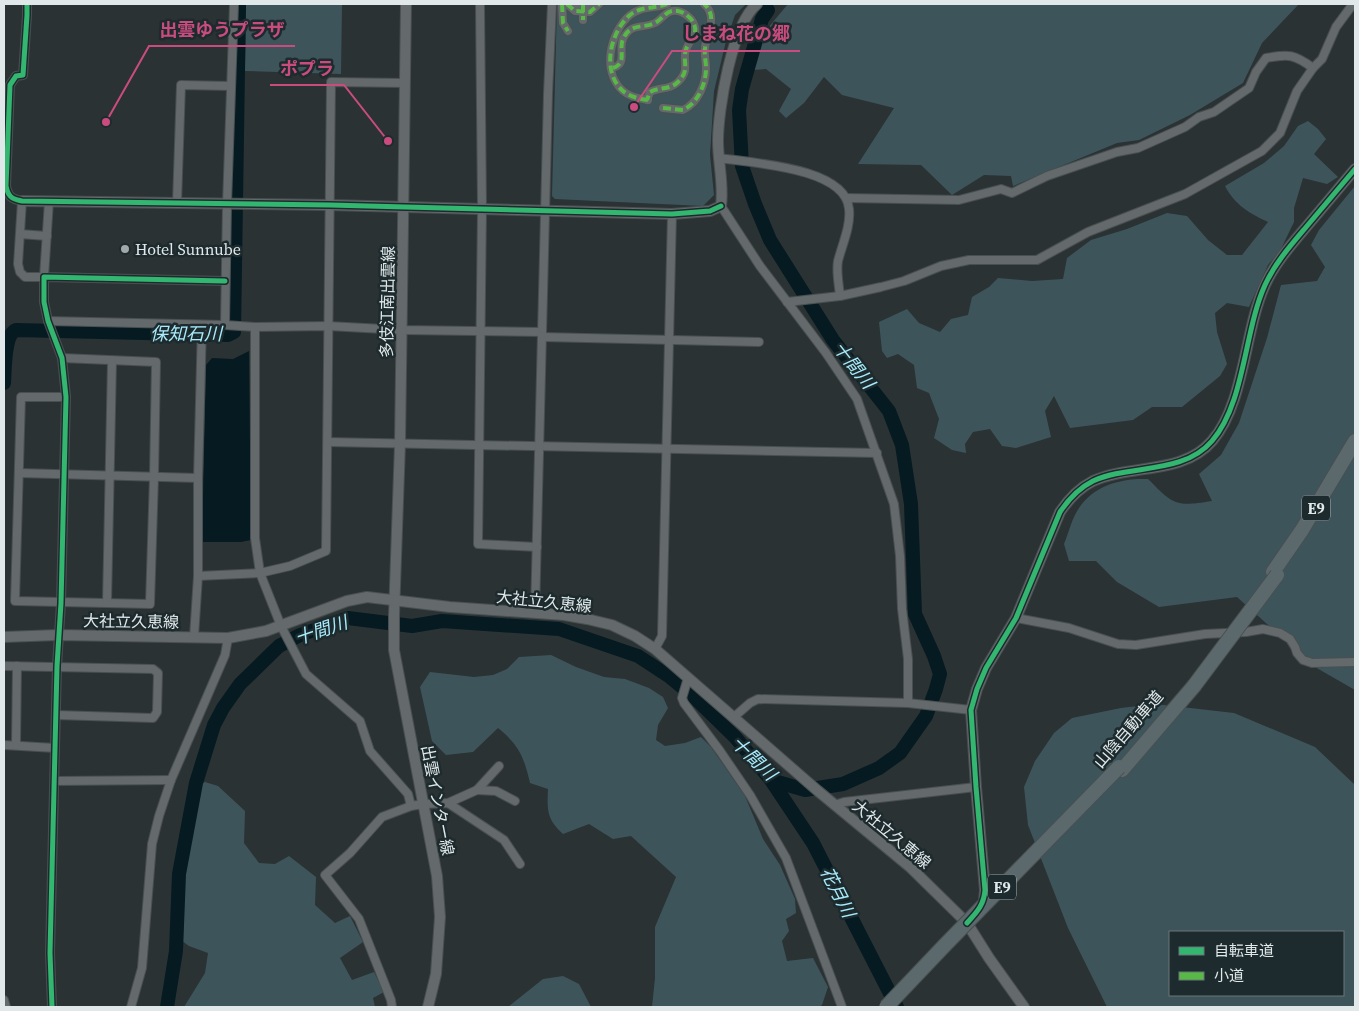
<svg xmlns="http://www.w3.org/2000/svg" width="1359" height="1011" viewBox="0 0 1359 1011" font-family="'Source Serif 4','Noto Sans JP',serif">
  <rect width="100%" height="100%" fill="#2b3234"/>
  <!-- green -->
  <g fill="#3d555a" fill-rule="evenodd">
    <polygon points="246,4 342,4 341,74 245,71"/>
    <polygon points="557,4 746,4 735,15 726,41 714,91 710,155 714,195 703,206 555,199 552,196"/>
    <polygon points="788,4 1299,4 1262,43 1243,83 1190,115 1139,140 1117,143 1013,186 1011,176 984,175 952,195 921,165 858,164 894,108 842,95 824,77 804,103 786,118 779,111 791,89 766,69 752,70 762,35"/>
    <path d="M1308,121L1318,129L1326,139L1314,154L1338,177L1327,184L1303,178L1294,208V222L1280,251L1268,265L1249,307L1227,303L1215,313L1217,332L1227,364L1220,376L1182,407H1152L1133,420L1070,428L1054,396L1045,411L1051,437L1016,448L1002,446L990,429L973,432L965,444L966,453L952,450L934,438L939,419L929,393L917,388L914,365L898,354L887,358L882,351L879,322L907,309L919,323L940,332L951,319L968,315L972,297L989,287L998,278L1032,281L1063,279L1067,258L1091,240L1127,229L1167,213L1187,216L1208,240L1227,255H1242L1268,222C1249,213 1235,205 1225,186L1264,163L1284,146L1298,126Z"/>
    <path d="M1355,186V690L1315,667L1237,597L1159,607L1117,582L1096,561H1069L1064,544C1069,532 1072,518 1079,508C1094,485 1122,478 1148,479C1174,505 1175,507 1212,501L1199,474L1221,455L1239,423L1267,338L1281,285L1317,281L1325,267L1311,245L1319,230Z"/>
    <path d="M551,655L576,667L604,677L625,679L649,688L663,697L668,708L658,725L656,740L665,746L685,743L701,737L711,747L745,796L763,839L780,865L795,899L796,913L786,919L789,931L782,941L787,961L813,958L828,987L822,1005L819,1007H652L655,978V927L676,877L631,836L613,839L589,824L563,834C547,819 547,811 548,789L530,783C524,757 519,745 498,728L473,752L446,755L432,741L420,687L430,672L474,677L493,675L507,669L519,657Z"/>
    <path d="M1155,704L1234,713L1315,747L1355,785V1007H1107L1068,928L1028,825L1024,787L1035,761L1054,733L1072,718L1121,708ZM1170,932H1343V995H1170Z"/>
    <polygon points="205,782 218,786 245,811 244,843 259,863 275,864 289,856 316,877 315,905 335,923 350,916 363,942 340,958 352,980 374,972 384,992 373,998 375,1007 184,1007 205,973 208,953 189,946 171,933 175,869 190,789"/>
    <polygon points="563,976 579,984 591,1007 508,1007 543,979"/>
  </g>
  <!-- water -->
  <polygon fill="#051b21" points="249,351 251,540 241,542 202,542 206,365 212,358 233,359"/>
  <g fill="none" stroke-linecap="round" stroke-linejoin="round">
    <!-- river -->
    <g stroke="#051b21" stroke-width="14">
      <polyline points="768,10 762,19 742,89 739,110 742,166 755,204 770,240 833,340 889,411 902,445 911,504 915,614 934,656 940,674 936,689 926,716 900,753 879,768 843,784 805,790 771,780"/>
      <path d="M4,383C5,370 4,335 16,330L228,335L234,332L239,4"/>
      <polyline points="167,1007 176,951 179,874 196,783 214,725 223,708 240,684 279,646 300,635 348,618 412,626 442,621 559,629 638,656 670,677 692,695 735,737 771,780 813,843 897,1007"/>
    </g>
    <defs>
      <g id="street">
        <path d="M27,4V15L23,75L16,76L10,85L6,186C8,196 11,199 22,201L18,264L20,272L25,277H44L49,201"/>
        <polyline points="480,4 482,209 478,544 537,547"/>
        <polyline points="562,4 563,23 568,31"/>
        <polyline points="567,4 575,11 590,12 599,4"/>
        <polyline points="576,4 589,4"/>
        <polyline points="583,4 583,20"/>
        <path d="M613,68C628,63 618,50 623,39C631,22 643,29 655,23C664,18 666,9 678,11C683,12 687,15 691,19C703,35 686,40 685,54C684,66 689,71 678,82C670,90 659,87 650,92L647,100"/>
        <path d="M648,100C640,99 630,97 623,91C601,72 610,32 630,15C641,6 654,9 667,4"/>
        <path d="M663,108L683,110C698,103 706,84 706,68C706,61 704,55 705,48C706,33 719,17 704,4"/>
        <path d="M719,158C750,163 846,167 849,209C851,226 842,245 838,261C836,272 839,285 840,296"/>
        <path d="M846,198L959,200L1001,189L1012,193L1047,176L1117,152L1138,148L1185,127L1199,117L1214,112L1249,88L1256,72L1266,58C1289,54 1294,54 1313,68"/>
        <polyline points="177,203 181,85 230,86"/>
        <polyline points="721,206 760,266 826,353 857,399 894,504 900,556 902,609 908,659 908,703"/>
        <polyline points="20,234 47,236"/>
        <polyline points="787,302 840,296 881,287 904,281 941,266 969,260 1037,260 1088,232 1185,194 1262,151 1280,133 1297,91 1313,68 1322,59 1336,27 1353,4"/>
        <polyline points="48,321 225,325 255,327 328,326 402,330 542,332"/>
        <polyline points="225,325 227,204 234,4"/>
        <polyline points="255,327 255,538 260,573 281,626 306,674 360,721 370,751 408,794 411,806"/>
        <polyline points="542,337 759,342"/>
        <polyline points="62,358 156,362 154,477 150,604 15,601 21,397 66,397"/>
        <polyline points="328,442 877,453"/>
        <polyline points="19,473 198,478"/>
        <polyline points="198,576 260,573 290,566 326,551 331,82 405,83"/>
        <polyline points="107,603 112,361"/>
        <polyline points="535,613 548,94 552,4"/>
        <polyline points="1016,618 1069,628 1118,644 1136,645 1205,634 1246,632 1263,629 1280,633 1290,639 1295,647 1297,653 1303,660 1312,663 1355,662"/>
        <polyline points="194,637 198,576 198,478 202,325"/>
        <polyline points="655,649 662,636 672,214"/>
        <polyline points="4,666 153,669 158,673 157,712 153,718 56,715"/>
        <polyline points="688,678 682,698 684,703 720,751 750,795 786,858 842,1007"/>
        <polyline points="734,717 750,703 758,699 908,703 971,710"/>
        <polyline points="4,745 55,748"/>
        <polyline points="16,745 17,666"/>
        <polyline points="55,781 171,780"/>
        <polyline points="477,790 496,791 515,801"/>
        <polyline points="448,803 477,790 499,766"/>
        <polyline points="834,805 844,802 976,787"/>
        <polyline points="4,1000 6,1007"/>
        <polyline points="52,1007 50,953 57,666 61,603 66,397 62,358 48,321 44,302 44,277 225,281"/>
        <polyline points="131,1007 142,968 152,844 159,816 171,780 225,655 228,638"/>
        <polyline points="392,1007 391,1000 359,919 325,875 350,853 382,817 411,806 423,804 448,803 504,840 520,864"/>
      </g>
      <g id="secondary">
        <polyline points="406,4 400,444 394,615 394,650 437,876 440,917 436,974 428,1007"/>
        <path d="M22,201L330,205L672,214L710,211L721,206C724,185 718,163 718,141C718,109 732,24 757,4"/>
        <polyline points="4,637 58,635 228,638 266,631 347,601 367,597 450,607 564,615 587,619 612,625 635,636 655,649 818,791 910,867 967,923 989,958 1024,1007"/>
        <path d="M981,907L984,901L985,890L976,787L971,710L977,689L986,668L1016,618L1060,512C1068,500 1079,488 1093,481C1130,464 1183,475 1212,441C1245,403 1244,331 1265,285C1275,263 1291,245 1307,226C1323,207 1339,188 1355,169"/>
      </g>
      <g id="highway">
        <polyline points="1273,572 1302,530 1355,441"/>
        <polyline points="1122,770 1194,686"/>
      </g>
    </defs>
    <!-- street casing -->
    <use href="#street" stroke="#494f51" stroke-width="10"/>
    <!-- secondary casing -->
    <use href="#secondary" stroke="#494f51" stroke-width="12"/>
    <!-- highway casing -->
    <use href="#highway" stroke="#494f51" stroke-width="16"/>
    <!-- street -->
    <use href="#street" stroke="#64696b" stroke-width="8"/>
    <!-- secondary -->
    <use href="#secondary" stroke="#64696b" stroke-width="10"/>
    <!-- highway -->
    <use href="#highway" stroke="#5b696d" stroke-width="14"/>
    <defs>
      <g id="highway-bridge">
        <polyline points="1194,686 1277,575"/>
        <polyline points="886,1007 944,946 1119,767"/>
      </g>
    </defs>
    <!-- highway-bridge casing -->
    <use href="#highway-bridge" stroke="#494f51" stroke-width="16" stroke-linecap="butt"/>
    <!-- highway-bridge -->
    <use href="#highway-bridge" stroke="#5b696d" stroke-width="14"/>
    <!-- quiet -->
    <g stroke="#58b947" stroke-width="4" stroke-dasharray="8 4" stroke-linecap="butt">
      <polyline points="562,4 563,23 568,31"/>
      <polyline points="567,4 575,11 590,12 599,4"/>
      <polyline points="583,4 583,20"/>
      <path d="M613,68C628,63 618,50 623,39C631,22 643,29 655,23C664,18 666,9 678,11C683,12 687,15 691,19C703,35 686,40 685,54C684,66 689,71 678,82C670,90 659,87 650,92L647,100"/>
      <path d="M648,100C640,99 630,97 623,91C601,72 610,32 630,15C641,6 654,9 667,4"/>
      <path d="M663,108L683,110C698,103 706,84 706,68C706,61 704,55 705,48C706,33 719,17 704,4"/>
    </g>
    <defs>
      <g id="cycleway">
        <path d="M27,4V15L23,75L16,76L10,85L6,186C8,196 11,199 22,201L330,205L672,214L710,211L721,206"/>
        <path d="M967,923C977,912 984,905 985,890L976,787L971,710L977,689L986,668L1016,618L1060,512C1068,500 1079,488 1093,481C1130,464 1183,475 1212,441C1245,403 1244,331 1265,285C1275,263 1291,245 1307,226C1323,207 1339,188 1355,169"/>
        <polyline points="52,1007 50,953 57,666 61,603 66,397 62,358 48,321 44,302 44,277 225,281"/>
      </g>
    </defs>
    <!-- cycleway casing -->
    <use href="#cycleway" stroke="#1d2b2e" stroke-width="8"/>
    <!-- cycleway -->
    <use href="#cycleway" stroke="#33b770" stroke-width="5"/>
  </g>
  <!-- markers -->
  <circle fill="#a1a8aa" stroke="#1d2b2e" stroke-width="2" cx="125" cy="249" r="5"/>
  <g text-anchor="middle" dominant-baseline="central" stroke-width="5" stroke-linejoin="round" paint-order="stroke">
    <!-- shield labels -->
    <g fill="#1d2b2e" stroke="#a6afb2" stroke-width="1">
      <rect x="1302" y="495.5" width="28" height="25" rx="4"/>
      <rect x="988" y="874.5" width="28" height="25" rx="4"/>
    </g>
    <g font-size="15" font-weight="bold" fill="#e0e8ea">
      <text x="1316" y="508">E9</text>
      <text x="1002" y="887">E9</text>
    </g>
    <!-- poi labels -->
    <g font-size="16" fill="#e0e8ea" stroke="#1d2b2e" text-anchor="start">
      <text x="135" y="249">Hotel Sunnube</text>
    </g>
    <!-- street labels -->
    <g font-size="16" fill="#e0e8ea" stroke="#1d2b2e">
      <text transform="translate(387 302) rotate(-89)">多伎江南出雲線</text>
      <text transform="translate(544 601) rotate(6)">大社立久恵線</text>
      <text transform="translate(131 621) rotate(1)">大社立久恵線</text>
      <text transform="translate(1128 729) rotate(-49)">山陰自動車道</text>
      <text transform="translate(438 800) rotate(79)">出雲インター線</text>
      <text transform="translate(892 834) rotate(40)">大社立久恵線</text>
    </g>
    <!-- water labels -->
    <g font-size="18" font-style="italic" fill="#a7ebfc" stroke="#1d2b2e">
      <text x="186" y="333">保知石川</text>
      <text transform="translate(854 365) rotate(52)">十間川</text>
      <text transform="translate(321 630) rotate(-19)">十間川</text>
      <text transform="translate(754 758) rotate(44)">十間川</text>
      <text transform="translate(838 892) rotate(63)">花月川</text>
    </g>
  </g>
  <!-- callouts -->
  <path fill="none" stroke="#ca4c7f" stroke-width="2" d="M106 122L149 46H295M634 107L672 51H800M388 141L344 85H270"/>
  <g fill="#ca4c7f" stroke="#1d2b2e" stroke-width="2">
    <circle cx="106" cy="122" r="5"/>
    <circle cx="634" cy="107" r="5"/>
    <circle cx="388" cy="141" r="5"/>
  </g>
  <g font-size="18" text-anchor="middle" font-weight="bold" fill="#ca4c7f" stroke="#1d2b2e" stroke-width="5" stroke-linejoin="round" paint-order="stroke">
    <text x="222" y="36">出雲ゆうプラザ</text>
    <text x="736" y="40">しまね花の郷</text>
    <text x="307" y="75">ポプラ</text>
  </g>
  <!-- border -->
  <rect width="1359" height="1011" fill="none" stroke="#e0e8ea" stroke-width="10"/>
  <!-- legend -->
  <rect x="1169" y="931" width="175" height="65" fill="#1d2b2e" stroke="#6b7779"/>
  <rect x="1179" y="947" width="25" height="8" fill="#33b770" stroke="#6b7779"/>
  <text x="1214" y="956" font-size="15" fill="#e0e8ea">自転車道</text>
  <rect x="1179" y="972" width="25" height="8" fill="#58b947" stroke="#6b7779"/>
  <text x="1214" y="981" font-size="15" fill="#e0e8ea">小道</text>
</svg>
